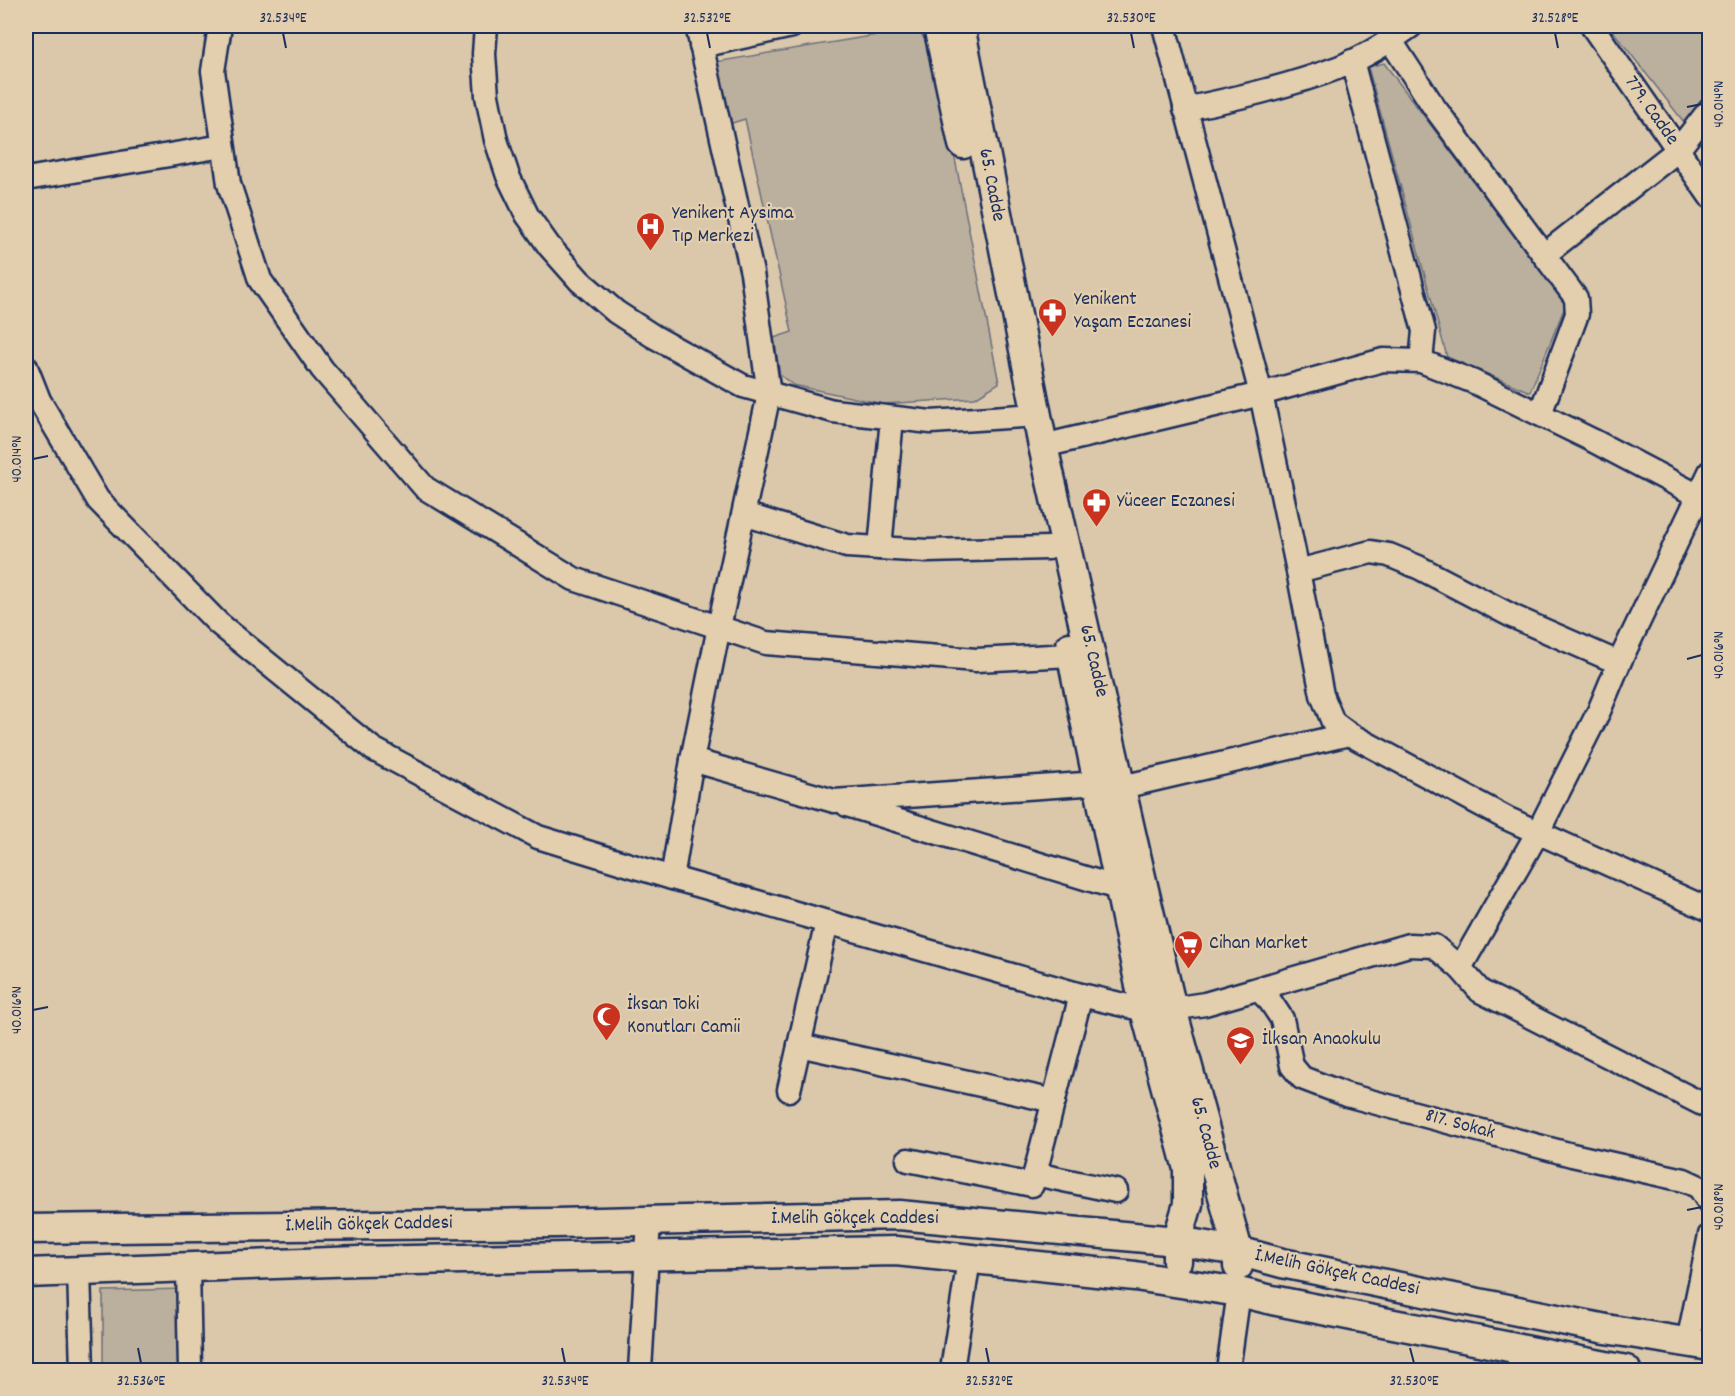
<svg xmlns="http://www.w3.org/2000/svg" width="1735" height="1396" viewBox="0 0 1735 1396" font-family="Dekko,sans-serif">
  <rect width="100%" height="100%" fill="#dbc8aa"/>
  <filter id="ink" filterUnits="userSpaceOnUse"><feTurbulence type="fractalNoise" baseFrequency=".0167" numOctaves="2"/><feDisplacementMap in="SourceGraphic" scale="12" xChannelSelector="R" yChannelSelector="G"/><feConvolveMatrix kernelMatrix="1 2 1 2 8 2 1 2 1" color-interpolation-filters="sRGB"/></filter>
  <g filter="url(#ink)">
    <!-- green -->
    <g fill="#bbaf9d" stroke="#6b6f7e" stroke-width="1.5">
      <polygon points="1609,26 1709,26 1709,97 1687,126"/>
      <polygon points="913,29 922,35 936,62 999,383 975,398 883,404 793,385 780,375 774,338 792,332 745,119 729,124 715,62"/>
      <polygon points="1384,63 1566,304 1530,392 1447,357 1368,67"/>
      <polygon points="182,1289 184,1370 103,1370 103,1291"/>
    </g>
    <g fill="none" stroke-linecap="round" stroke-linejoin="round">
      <defs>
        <g id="minor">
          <polyline points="220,26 213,71 229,184 260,280 322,369 425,488 574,579 766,643 976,660 1071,655"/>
          <polyline points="486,26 484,54 487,96 496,140 508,176 527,215 549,246 580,281 616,312 653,336 743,386 833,411 931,422 1022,416"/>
          <polyline points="1164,26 1261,394 1298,571 1322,695 1333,722 1349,734 1506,818 1710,910"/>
          <polyline points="1592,26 1710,196"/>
          <polyline points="1391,41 1434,107 1576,298 1577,314 1540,414"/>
          <polyline points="701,46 792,26"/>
          <polyline points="1352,61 1424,331 1421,361"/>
          <path d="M1185,109C1238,98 1290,86 1340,67C1365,57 1390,41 1411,26"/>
          <polyline points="26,179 223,146"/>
          <polyline points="1544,255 1678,150 1710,109"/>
          <polyline points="26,367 39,400 98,500 218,623 373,749 538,837 672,878 754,901 1081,995 1145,1010 1172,1009 1205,1004 1409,945 1434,946 1460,968 1480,991 1710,1108"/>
          <polyline points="1043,446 1261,394 1383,360 1421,361 1474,382 1592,440 1710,502"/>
          <polyline points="744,514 847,546 927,551 1049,548"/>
          <polyline points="880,548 892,418"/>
          <polyline points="1298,571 1371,552 1389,555 1418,567 1514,617 1619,663"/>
          <polyline points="692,760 834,801 1099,783"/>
          <polyline points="1122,787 1349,734"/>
          <polyline points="847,805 1121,889"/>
          <polyline points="672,878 692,760 719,627 769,394 752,273 697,26"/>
          <polyline points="1460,968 1538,832 1599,711 1619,663 1710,472"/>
          <polyline points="1258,989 1270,1001 1282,1019 1292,1066 1302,1078 1347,1095 1572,1155 1684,1180 1699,1187 1710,1204"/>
          <polyline points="799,1045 1054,1101"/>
          <polyline points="789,1090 827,922"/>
          <polyline points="908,1160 1032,1185 1081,995"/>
          <polyline points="1035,1174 1116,1191"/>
          <polyline points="188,1267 190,1370"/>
          <polyline points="79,1271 82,1370"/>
          <polyline points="1688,1342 1710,1235"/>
          <polyline points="1519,1349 1519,1370"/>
          <polyline points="640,1370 649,1221"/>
          <polyline points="952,1370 969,1259"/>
          <polyline points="1228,1370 1239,1292"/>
        </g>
        <g id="major">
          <polyline points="938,26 963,144"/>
          <polyline points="960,26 1043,446 1141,877 1172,1009 1238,1251 1238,1266"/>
          <polyline points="1070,647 1145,1010 1188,1169 1188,1204 1177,1241 1177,1261"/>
          <polyline points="26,1229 556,1223 899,1215 1177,1241 1238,1251 1282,1263 1606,1329 1710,1346"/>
          <polyline points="26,1273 359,1261 896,1251 1135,1276 1239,1292 1272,1300 1626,1370"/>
        </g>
      </defs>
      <!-- minor casing -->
      <use href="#minor" stroke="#1b2f5e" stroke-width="27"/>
      <!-- major casing -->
      <use href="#major" stroke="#1b2f5e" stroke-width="33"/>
      <!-- minor -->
      <use href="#minor" stroke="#e3cead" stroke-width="22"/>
      <!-- major -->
      <use href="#major" stroke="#e3cead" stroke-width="28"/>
    </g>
  </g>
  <!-- ticks -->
  <path fill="none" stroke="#1b2f5e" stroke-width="2" d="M283,33L286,48M707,33L710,48M1131,33L1134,48M1555,33L1558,48M1687,107L1702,104M33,459L48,456M1687,659L1702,655M33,1010L48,1007M1687,1210L1702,1207M138,1348L141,1363M562,1348L565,1363M986,1348L989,1363M1410,1348L1414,1363"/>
  <!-- icons -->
  <defs>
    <symbol id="hospital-pin" viewBox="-11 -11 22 30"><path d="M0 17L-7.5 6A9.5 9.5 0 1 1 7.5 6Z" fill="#c8321e" stroke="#e3cead"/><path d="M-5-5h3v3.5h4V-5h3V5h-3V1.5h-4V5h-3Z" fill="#fff"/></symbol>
    <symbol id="pharmacy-pin" viewBox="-11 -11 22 30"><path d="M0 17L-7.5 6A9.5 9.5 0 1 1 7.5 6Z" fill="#c8321e" stroke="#e3cead"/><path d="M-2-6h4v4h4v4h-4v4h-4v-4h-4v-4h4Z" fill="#fff"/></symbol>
    <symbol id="supermarket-pin" viewBox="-11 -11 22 30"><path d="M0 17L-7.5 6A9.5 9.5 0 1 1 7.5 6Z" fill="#c8321e" stroke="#e3cead"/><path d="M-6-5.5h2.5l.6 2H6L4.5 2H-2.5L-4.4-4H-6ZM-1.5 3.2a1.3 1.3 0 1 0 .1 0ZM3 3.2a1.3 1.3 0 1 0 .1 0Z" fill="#fff"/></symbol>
    <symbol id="mosque-pin" viewBox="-11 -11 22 30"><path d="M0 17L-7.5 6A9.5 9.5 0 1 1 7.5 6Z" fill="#c8321e" stroke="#e3cead"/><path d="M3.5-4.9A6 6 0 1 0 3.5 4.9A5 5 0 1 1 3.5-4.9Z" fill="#fff"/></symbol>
    <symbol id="school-pin" viewBox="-11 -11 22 30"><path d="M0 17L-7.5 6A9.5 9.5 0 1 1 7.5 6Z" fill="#c8321e" stroke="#e3cead"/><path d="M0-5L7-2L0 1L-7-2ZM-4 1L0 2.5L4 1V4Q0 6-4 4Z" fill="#fff"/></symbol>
  </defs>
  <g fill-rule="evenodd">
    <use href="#hospital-pin" x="634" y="210" width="33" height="45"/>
    <use href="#pharmacy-pin" x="1036" y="296" width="33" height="45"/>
    <use href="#pharmacy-pin" x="1080" y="486" width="33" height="45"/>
    <use href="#supermarket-pin" x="1172" y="928" width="33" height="45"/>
    <use href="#mosque-pin" x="590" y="1000" width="33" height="45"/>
    <use href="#school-pin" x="1224" y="1024" width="33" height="45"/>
  </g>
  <g text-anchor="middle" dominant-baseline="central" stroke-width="4.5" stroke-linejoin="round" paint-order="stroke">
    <!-- street labels -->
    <g font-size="20" fill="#1b2f5e" stroke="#e3cead">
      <text transform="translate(1651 111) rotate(55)">779. Cadde</text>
      <text transform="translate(991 185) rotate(79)">65. Cadde</text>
      <text transform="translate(1093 661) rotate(77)">65. Cadde</text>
      <text transform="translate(1460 1125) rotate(15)">817. Sokak</text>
      <text transform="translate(1205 1133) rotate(75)">65. Cadde</text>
      <text x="855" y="1219">İ.Melih Gökçek Caddesi</text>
      <text transform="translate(369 1225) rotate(-1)">İ.Melih Gökçek Caddesi</text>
      <text transform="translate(1337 1273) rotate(12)">İ.Melih Gökçek Caddesi</text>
    </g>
    <!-- poi labels -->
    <g font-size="20" fill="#1b2f5e" stroke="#e3cead" text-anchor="start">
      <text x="672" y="214">Yenikent Aysima<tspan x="672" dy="23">Tıp Merkezi</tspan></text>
      <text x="1074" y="300">Yenikent<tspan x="1074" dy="23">Yaşam Eczanesi</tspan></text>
      <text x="1117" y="502">Yüceer Eczanesi</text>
      <text x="1209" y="944">Cihan Market</text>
      <text x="627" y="1005">İksan Toki<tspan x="627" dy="23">Konutları Camii</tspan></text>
      <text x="1262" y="1040">İlksan Anaokulu</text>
    </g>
  </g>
  <!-- margin -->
  <rect width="1735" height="1396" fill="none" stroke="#e3cead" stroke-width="66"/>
  <rect x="33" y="33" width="1669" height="1330" fill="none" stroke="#1b2f5e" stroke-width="2"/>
  <g font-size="15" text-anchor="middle" fill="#1b2f5e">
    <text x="283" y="22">32.534°E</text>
    <text x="707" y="22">32.532°E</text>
    <text x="1131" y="22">32.530°E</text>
    <text x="1555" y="22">32.528°E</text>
    <text transform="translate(1718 104) rotate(-90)" y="5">40.014°N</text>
    <text transform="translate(16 459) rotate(-90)" y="5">40.014°N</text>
    <text transform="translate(1718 655) rotate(-90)" y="5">40.016°N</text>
    <text transform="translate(16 1010) rotate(-90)" y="5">40.016°N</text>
    <text transform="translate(1718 1207) rotate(-90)" y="5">40.018°N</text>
    <text x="141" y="1385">32.536°E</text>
    <text x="565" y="1385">32.534°E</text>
    <text x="989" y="1385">32.532°E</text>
    <text x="1414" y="1385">32.530°E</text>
  </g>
</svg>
